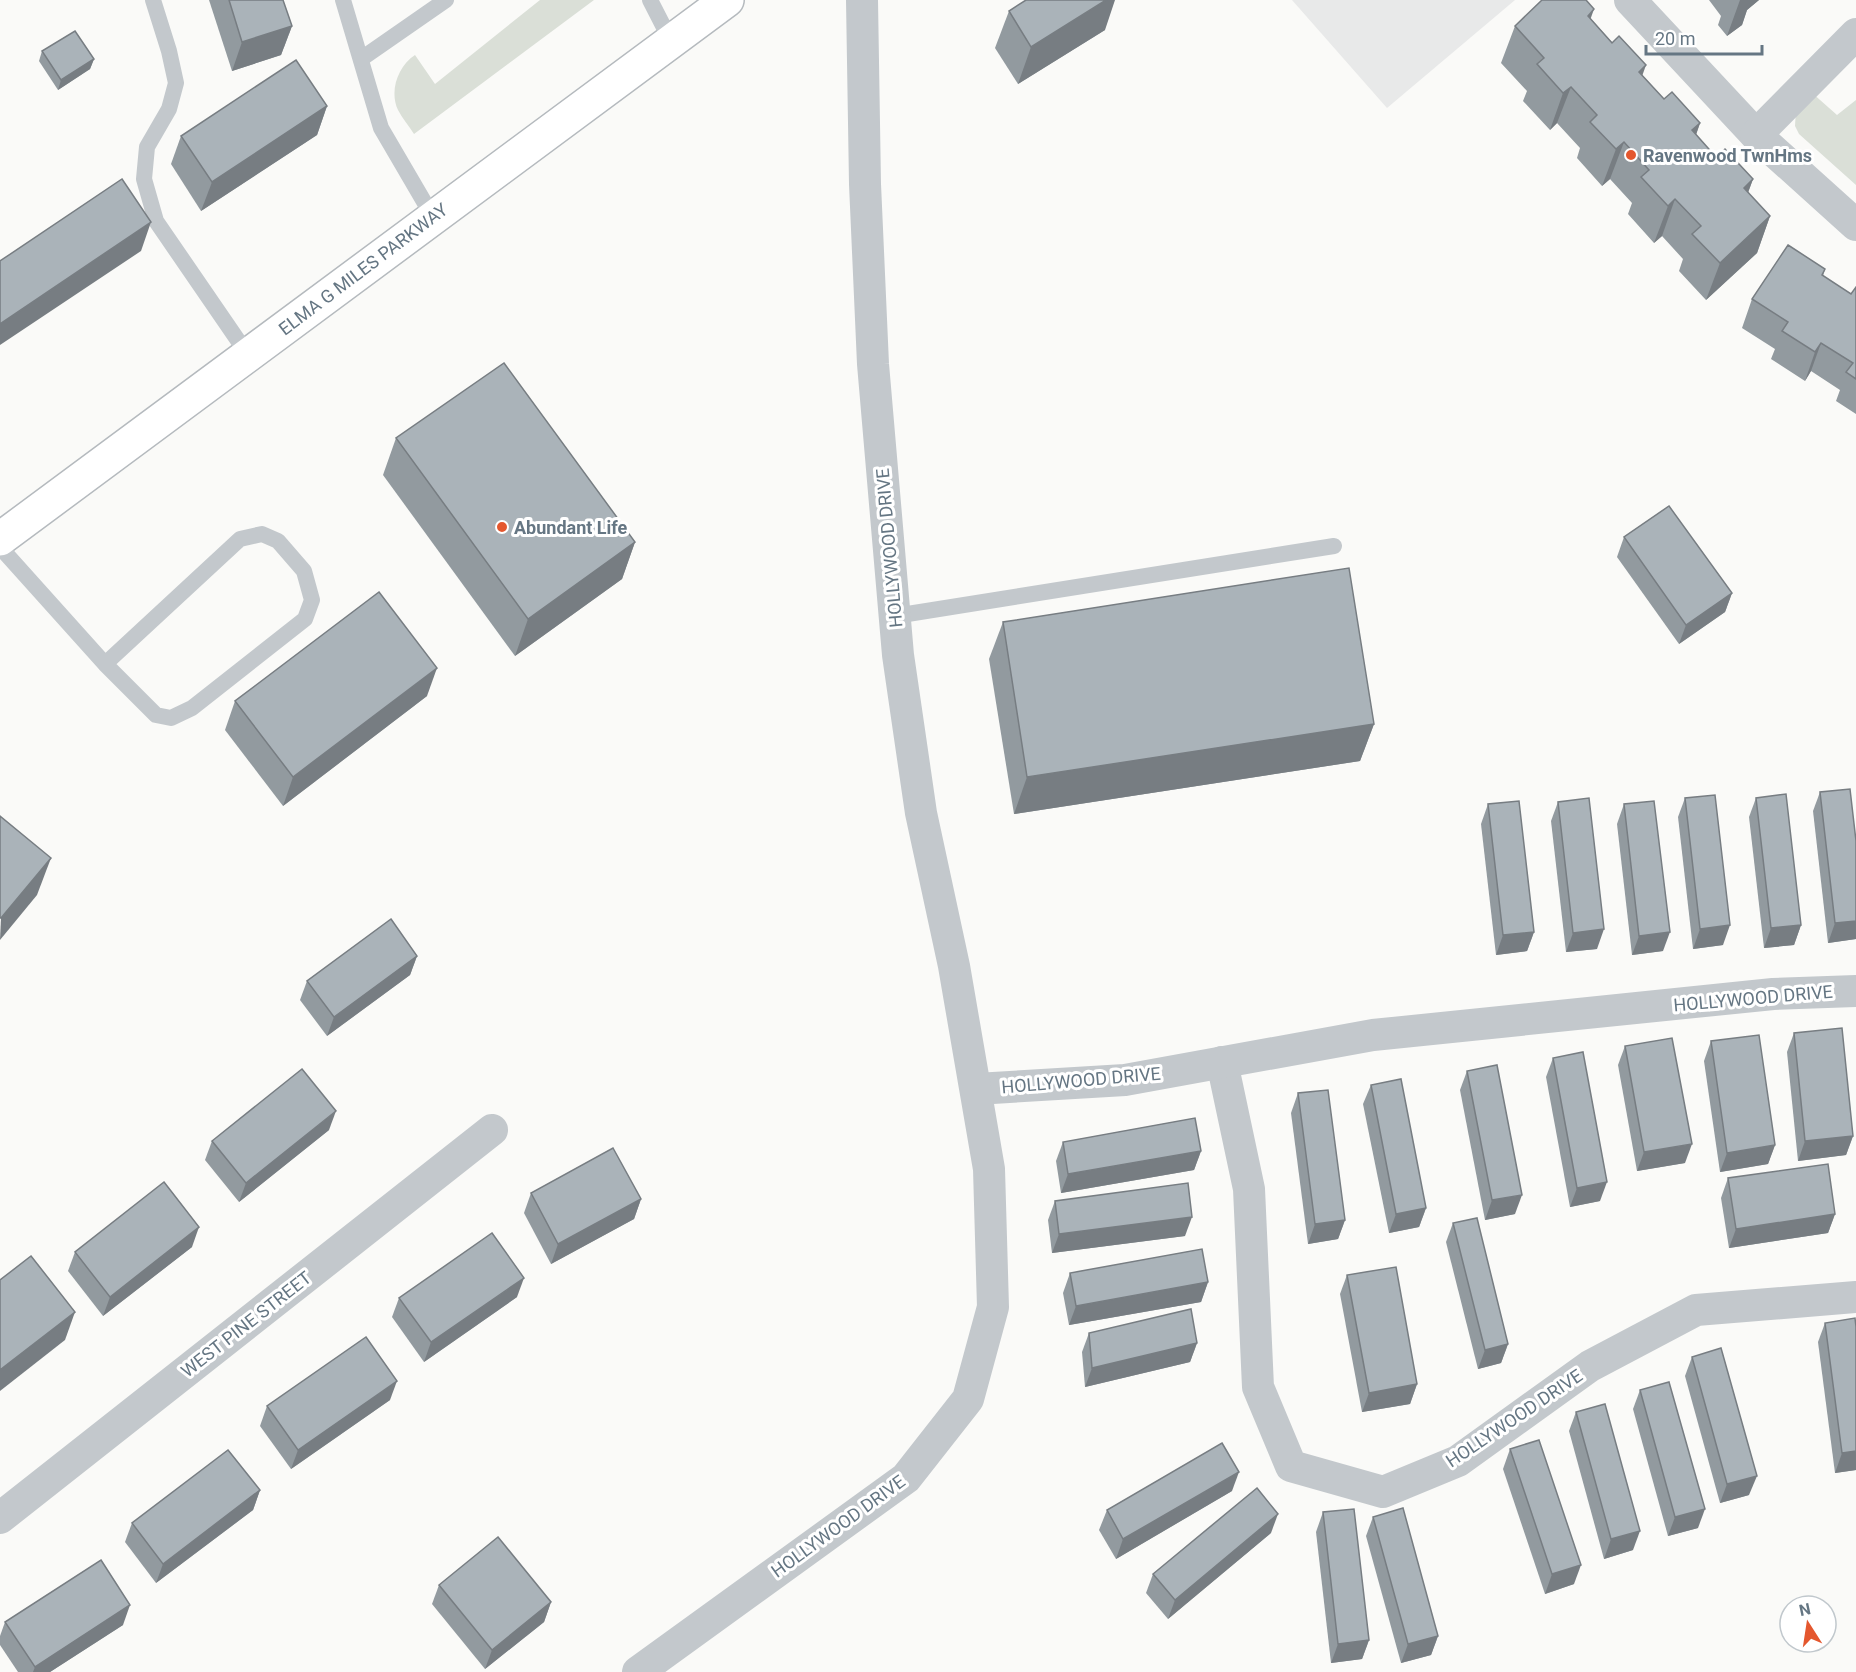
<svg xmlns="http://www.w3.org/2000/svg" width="1856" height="1672" viewBox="0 0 1856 1672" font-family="Roboto,sans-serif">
  <rect width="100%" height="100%" fill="#fafaf8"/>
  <!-- built -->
  <polygon fill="#e8e9e9" points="1292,0 1515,0 1387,108"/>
  <!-- green -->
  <g fill="#dadfd7">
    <path d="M540,0H594L414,134C409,126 402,118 398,110C389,91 398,66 415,55L435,84Z"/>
    <polygon points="1811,92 1837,115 1856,100 1856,185 1799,134 1795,126 1796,109"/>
  </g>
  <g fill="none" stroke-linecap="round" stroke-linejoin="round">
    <defs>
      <polyline id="primary" points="0,539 727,0"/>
    </defs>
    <!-- primary casing -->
    <use href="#primary" stroke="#b5babe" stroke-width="36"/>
    <!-- service -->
    <g stroke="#c3c8cc" stroke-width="16">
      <polyline points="153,0 169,51 176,83 169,109 147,147 144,179 156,221 248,355"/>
      <polyline points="343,0 381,128 433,217"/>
      <polyline points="650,0 671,41"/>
      <polyline points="361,59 446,0"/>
      <polyline points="0,547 105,664 156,715 171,718 192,708 305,619 312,600 304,571 278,541 262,534 240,539 105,664"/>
      <polyline points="895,616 1334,546"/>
    </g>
    <!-- minor -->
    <g stroke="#c3c8cc" stroke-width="32">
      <polyline points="1630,0 1756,135 1856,225"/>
      <polyline points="1756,135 1856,34"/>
      <polyline points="1222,1062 1249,1189 1258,1387 1291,1466 1383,1492 1458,1461 1590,1366 1696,1310 1856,1297"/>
      <polyline points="976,1089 1125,1080 1373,1035 1773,994 1856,991"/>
      <polyline points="0,1518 492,1130"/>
      <polyline points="638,1672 906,1478 968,1399 993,1307 989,1169 954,966 921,813 898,655 873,364 865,184 862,0"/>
    </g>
    <!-- primary -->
    <use href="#primary" stroke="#fff" stroke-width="33"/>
  </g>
  <!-- wall -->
  <g fill="#929a9f">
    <polygon points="209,0 283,0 292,26 281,55 232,71"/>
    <polygon points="1709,0 1759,0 1747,10 1742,25 1727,36 1718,25 1721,16"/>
    <polygon points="1009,11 1105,30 1018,84 995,48"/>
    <polygon points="1591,19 1664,99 1700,123 1696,135 1716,157 1753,179 1748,193 1770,216 1757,253 1706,300 1679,271 1683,259 1662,236 1654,243 1628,214 1632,203 1610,179 1602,186 1577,158 1580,148 1557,123 1550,130 1523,101 1527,91 1501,63 1515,26"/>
    <polygon points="42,51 94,59 90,69 58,90 39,61"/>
    <polygon points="327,106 317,135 201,211 171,164 181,136"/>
    <polygon points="1825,269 1823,276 1851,294 1856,287 1856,414 1836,401 1840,390 1811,371 1805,381 1771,359 1775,349 1742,328 1752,299"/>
    <polygon points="396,438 635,542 622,579 515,656 383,475"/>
    <polygon points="1624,537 1732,593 1725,612 1679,644 1617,557"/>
    <polygon points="1003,622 1374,724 1360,761 1014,814 989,659"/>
    <polygon points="427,696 283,806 225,730 235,701"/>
    <polygon points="1820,792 1856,841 1856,939 1828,943 1813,811"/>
    <polygon points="1685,798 1723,945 1693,949 1678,817"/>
    <polygon points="1756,798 1801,925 1794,945 1764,948 1749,817"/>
    <polygon points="1558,802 1597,949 1566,952 1551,821"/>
    <polygon points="1488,804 1534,932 1527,951 1496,955 1481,824"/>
    <polygon points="1624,804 1663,951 1632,955 1617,824"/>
    <polygon points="417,956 410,975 327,1036 300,1000 307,981"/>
    <polygon points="1794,1033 1853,1136 1846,1155 1798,1161 1787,1052"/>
    <polygon points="1711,1041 1775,1145 1768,1164 1720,1172 1704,1061"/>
    <polygon points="1625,1046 1685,1163 1637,1171 1618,1065"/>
    <polygon points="1553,1058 1600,1201 1570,1207 1546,1077"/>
    <polygon points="1467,1071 1515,1214 1485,1220 1460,1090"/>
    <polygon points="1371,1085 1426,1208 1419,1227 1389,1233 1363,1104"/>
    <polygon points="1298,1093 1345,1220 1338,1239 1308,1244 1291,1113"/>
    <polygon points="329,1130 239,1202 205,1160 212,1141"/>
    <polygon points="1063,1142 1201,1151 1194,1170 1061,1193 1056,1161"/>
    <polygon points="1728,1178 1835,1214 1828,1233 1729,1248 1721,1198"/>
    <polygon points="531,1193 641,1199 634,1219 551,1264 524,1213"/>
    <polygon points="1055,1201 1185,1236 1052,1253 1048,1220"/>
    <polygon points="1453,1223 1508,1344 1501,1363 1478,1369 1446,1242"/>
    <polygon points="192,1247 103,1316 68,1271 75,1252"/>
    <polygon points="1070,1273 1208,1282 1201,1302 1069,1325 1063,1293"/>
    <polygon points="1347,1275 1417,1384 1410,1404 1362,1412 1340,1294"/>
    <polygon points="517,1297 424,1362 392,1317 399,1298"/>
    <polygon points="1825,1323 1856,1470 1835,1473 1818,1342"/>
    <polygon points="1089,1333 1197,1343 1190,1362 1085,1387 1082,1352"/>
    <polygon points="1692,1357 1749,1495 1720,1503 1685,1376"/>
    <polygon points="1640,1390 1698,1528 1668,1536 1633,1409"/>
    <polygon points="390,1400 291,1469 260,1426 267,1406"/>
    <polygon points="1576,1412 1633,1550 1604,1559 1569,1431"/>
    <polygon points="1510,1449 1574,1584 1545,1594 1503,1469"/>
    <polygon points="260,1490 253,1510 156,1583 125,1542 132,1523"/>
    <polygon points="1232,1491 1116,1559 1099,1530 1107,1510"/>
    <polygon points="1323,1512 1369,1640 1362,1659 1331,1663 1316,1532"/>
    <polygon points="1373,1517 1438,1636 1431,1655 1401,1663 1366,1536"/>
    <polygon points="1271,1533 1168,1619 1146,1593 1153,1574"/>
    <polygon points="439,1585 551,1602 544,1622 485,1669 432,1604"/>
    <polygon points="5,1622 123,1625 50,1672 18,1672 0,1645 0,1636"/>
  </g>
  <!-- shaded-wall -->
  <g fill="#777d82">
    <polygon points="1106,0 1115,0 1105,30 1018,84 1031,47"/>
    <polygon points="1740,0 1759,0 1747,10 1742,25 1727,36"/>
    <polygon points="1594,9 1581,46 1588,16"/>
    <polygon points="292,26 281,55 232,71 242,42"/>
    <polygon points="94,59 90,69 58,90 61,80"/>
    <polygon points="1646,65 1633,102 1639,72"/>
    <polygon points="1571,87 1557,123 1550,130 1563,93"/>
    <polygon points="327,106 317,135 201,211 212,182"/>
    <polygon points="1700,123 1687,160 1692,130"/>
    <polygon points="1624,142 1610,179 1602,186 1616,149"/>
    <polygon points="1753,179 1739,216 1744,188"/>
    <polygon points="1675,199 1662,236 1654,243 1668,206"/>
    <polygon points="1770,216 1757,253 1706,300 1720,263"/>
    <polygon points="151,222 141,251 0,345 0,324"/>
    <polygon points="1821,343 1811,371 1805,381 1815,352"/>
    <polygon points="635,542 622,579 515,656 528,619"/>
    <polygon points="1732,593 1725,612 1679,644 1686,625"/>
    <polygon points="437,668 427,696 283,806 293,777"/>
    <polygon points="1374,724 1360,761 1014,814 1027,777"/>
    <polygon points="51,858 37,895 0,940 1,918"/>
    <polygon points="1856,921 1856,939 1828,943 1835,923"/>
    <polygon points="1730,925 1723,945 1693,949 1700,929"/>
    <polygon points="1801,925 1794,945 1764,948 1771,928"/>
    <polygon points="1604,929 1597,949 1566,952 1573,933"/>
    <polygon points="1534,932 1527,951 1496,955 1503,935"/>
    <polygon points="1670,932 1663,951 1632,955 1639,936"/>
    <polygon points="417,956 410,975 327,1036 334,1017"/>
    <polygon points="336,1111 329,1130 239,1202 246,1183"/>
    <polygon points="1853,1136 1846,1155 1798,1161 1805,1141"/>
    <polygon points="1692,1144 1685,1163 1637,1171 1644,1152"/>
    <polygon points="1775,1145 1768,1164 1720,1172 1727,1153"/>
    <polygon points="1201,1151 1194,1170 1061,1193 1068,1174"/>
    <polygon points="1607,1182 1600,1201 1570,1207 1577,1188"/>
    <polygon points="1522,1195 1515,1214 1485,1220 1492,1200"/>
    <polygon points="641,1199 634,1219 551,1264 558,1244"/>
    <polygon points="1426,1208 1419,1227 1389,1233 1396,1214"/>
    <polygon points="1835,1214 1828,1233 1729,1248 1736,1229"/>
    <polygon points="1192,1217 1185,1236 1052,1253 1059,1234"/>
    <polygon points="1345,1220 1338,1239 1308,1244 1315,1224"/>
    <polygon points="199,1227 192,1247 103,1316 110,1297"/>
    <polygon points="524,1278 517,1297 424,1362 431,1342"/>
    <polygon points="1208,1282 1201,1302 1069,1325 1076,1306"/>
    <polygon points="75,1312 65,1340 0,1391 0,1370"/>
    <polygon points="1197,1343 1190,1362 1085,1387 1092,1368"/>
    <polygon points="1508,1344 1501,1363 1478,1369 1485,1350"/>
    <polygon points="397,1381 390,1400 291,1469 298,1450"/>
    <polygon points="1417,1384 1410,1404 1362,1412 1369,1393"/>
    <polygon points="1856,1451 1856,1470 1835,1473 1842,1453"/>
    <polygon points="1239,1472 1232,1491 1116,1559 1123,1539"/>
    <polygon points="1757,1476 1749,1495 1720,1503 1727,1484"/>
    <polygon points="260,1490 253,1510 156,1583 163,1564"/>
    <polygon points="1705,1509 1698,1528 1668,1536 1675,1517"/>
    <polygon points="1278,1514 1271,1533 1168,1619 1175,1600"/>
    <polygon points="1640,1531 1633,1550 1604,1559 1611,1539"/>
    <polygon points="1581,1565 1574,1584 1545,1594 1552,1574"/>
    <polygon points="551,1602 544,1622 485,1669 492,1650"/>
    <polygon points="130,1605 123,1625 50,1672 33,1672 35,1667"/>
    <polygon points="1438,1636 1431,1655 1401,1663 1408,1644"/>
    <polygon points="1369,1640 1362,1659 1331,1663 1338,1644"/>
  </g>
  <!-- building -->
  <g fill="#aab3b9" stroke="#777d82" stroke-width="1.5">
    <polygon points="229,0 283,0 292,26 242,42"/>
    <polygon points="1026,0 1106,0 1031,47 1009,11"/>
    <polygon points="1542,0 1586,0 1594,9 1588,16 1612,43 1619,36 1646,65 1639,72 1664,99 1672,92 1700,123 1692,130 1716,157 1725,149 1753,179 1744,188 1770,216 1720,263 1692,234 1701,226 1675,199 1668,206 1641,177 1649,170 1624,142 1616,149 1590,122 1597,115 1571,87 1563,93 1537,64 1544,58 1515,26"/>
    <polygon points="75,31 94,59 61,80 42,51"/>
    <polygon points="296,60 327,106 212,182 181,136"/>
    <polygon points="122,179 151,222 0,324 0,261"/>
    <polygon points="1788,245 1825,269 1822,275 1851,294 1856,287 1856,379 1846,372 1853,363 1821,343 1815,352 1782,331 1788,322 1752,299"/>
    <polygon points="504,363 635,542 528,619 396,438"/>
    <polygon points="1669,506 1732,593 1686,625 1624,537"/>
    <polygon points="1349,568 1374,724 1027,777 1003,622"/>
    <polygon points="379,592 437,668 293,777 235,701"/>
    <polygon points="1850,789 1856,841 1856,921 1835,923 1820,792"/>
    <polygon points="1786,794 1801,925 1771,928 1756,798"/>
    <polygon points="1715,795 1730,925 1700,929 1685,798"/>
    <polygon points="1589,798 1604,929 1573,933 1558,802"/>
    <polygon points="1519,801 1534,932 1503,935 1488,804"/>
    <polygon points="1654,801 1670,932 1639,936 1624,804"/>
    <polygon points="0,816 51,858 1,918 0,918"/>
    <polygon points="391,919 417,956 334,1017 307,981"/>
    <polygon points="1842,1028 1853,1136 1805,1141 1794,1033"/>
    <polygon points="1759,1035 1775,1145 1727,1153 1711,1041"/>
    <polygon points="1672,1038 1692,1144 1644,1152 1625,1046"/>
    <polygon points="1583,1052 1607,1182 1577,1188 1553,1058"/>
    <polygon points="1497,1065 1522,1195 1492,1200 1467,1071"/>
    <polygon points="302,1069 336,1111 246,1183 212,1141"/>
    <polygon points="1401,1079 1426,1208 1396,1214 1371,1085"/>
    <polygon points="1328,1090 1345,1220 1315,1224 1298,1093"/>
    <polygon points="1195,1118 1201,1151 1068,1174 1063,1142"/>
    <polygon points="613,1148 641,1199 558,1244 531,1193"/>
    <polygon points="1828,1164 1835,1214 1736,1229 1728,1178"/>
    <polygon points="164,1182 199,1227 110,1297 75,1252"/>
    <polygon points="1188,1183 1192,1217 1059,1234 1055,1201"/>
    <polygon points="1477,1218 1508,1344 1485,1350 1453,1223"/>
    <polygon points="492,1233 524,1278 431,1342 399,1298"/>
    <polygon points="1202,1249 1208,1282 1076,1306 1070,1273"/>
    <polygon points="31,1256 75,1312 0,1370 0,1280"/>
    <polygon points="1396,1267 1417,1384 1369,1393 1347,1275"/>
    <polygon points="1191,1309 1197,1343 1092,1368 1089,1333"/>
    <polygon points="1855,1318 1856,1327 1856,1451 1842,1453 1825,1323"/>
    <polygon points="366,1337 397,1381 298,1450 267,1406"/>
    <polygon points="1721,1348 1757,1476 1727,1484 1692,1357"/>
    <polygon points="1669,1382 1705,1509 1675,1517 1640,1390"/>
    <polygon points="1605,1404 1640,1531 1611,1539 1576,1412"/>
    <polygon points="1539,1440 1581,1565 1552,1574 1510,1449"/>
    <polygon points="1222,1443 1239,1472 1123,1539 1107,1510"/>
    <polygon points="228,1450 260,1490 163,1564 132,1523"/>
    <polygon points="1257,1488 1278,1514 1175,1600 1153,1574"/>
    <polygon points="1403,1508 1438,1636 1408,1644 1373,1517"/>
    <polygon points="1354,1509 1369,1640 1338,1644 1323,1512"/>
    <polygon points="498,1537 551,1602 492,1650 439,1585"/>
    <polygon points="101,1560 130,1605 35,1667 5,1622"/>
  </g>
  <!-- markers -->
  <g fill="#e4572e" stroke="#fff" stroke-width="2">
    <circle cx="1631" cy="155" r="6"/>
    <circle cx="502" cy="527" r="6"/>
  </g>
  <g text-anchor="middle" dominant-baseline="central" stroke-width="6" stroke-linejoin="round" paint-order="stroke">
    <!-- poi labels -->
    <g font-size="18" font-weight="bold" fill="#657683" stroke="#fff" text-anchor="start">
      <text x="1643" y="155">Ravenwood TwnHms</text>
      <text x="514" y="527">Abundant Life</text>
    </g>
    <!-- street labels -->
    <g font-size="18" fill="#657683" stroke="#fff">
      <text transform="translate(363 269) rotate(-37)">ELMA G MILES PARKWAY</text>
      <text transform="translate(889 548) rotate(-95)">HOLLYWOOD DRIVE</text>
      <text transform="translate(1753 998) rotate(-5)">HOLLYWOOD DRIVE</text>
      <text transform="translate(1081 1080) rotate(-5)">HOLLYWOOD DRIVE</text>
      <text transform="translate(246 1324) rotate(-38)">WEST PINE STREET</text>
      <text transform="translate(1514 1418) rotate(-34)">HOLLYWOOD DRIVE</text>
      <text transform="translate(838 1526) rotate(-36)">HOLLYWOOD DRIVE</text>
    </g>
  </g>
  <!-- north arrow -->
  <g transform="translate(1808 1624) rotate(348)"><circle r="28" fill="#ffffff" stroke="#c1c8cd" stroke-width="1.5"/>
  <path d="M0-4.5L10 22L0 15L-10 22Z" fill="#e4572e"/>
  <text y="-9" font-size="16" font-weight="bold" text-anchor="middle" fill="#657683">N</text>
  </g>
  <!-- scale -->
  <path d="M1646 45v9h116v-9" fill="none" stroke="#657683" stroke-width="3"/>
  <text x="1655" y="45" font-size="18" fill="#657683" stroke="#ffffff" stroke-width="4.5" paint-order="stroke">20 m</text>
</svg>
